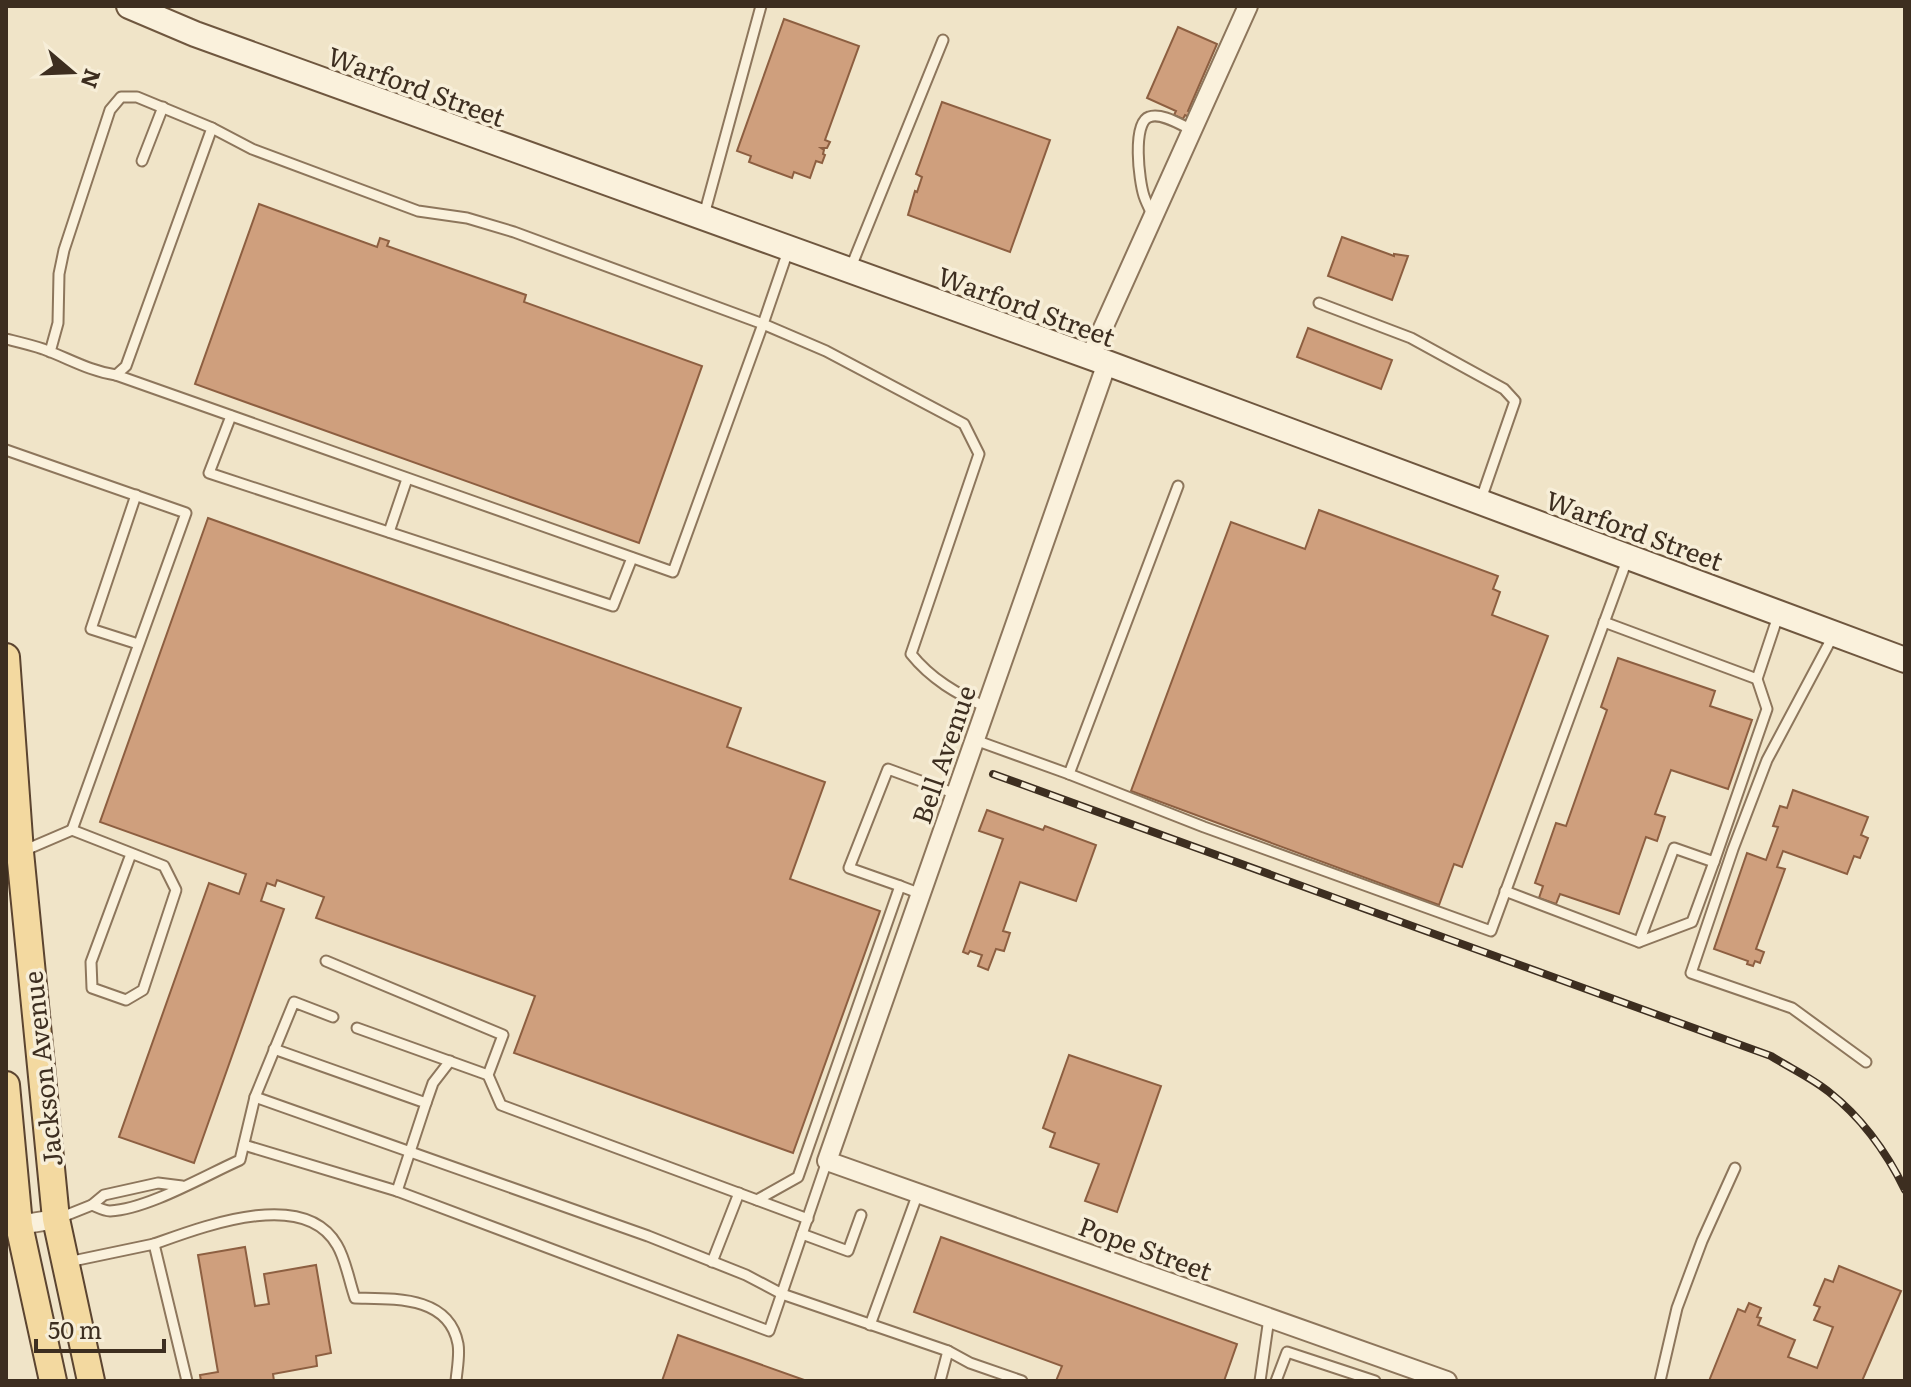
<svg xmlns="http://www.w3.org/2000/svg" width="1911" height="1387" viewBox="0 0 1911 1387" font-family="Literata,serif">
  <rect width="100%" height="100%" fill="#f0e4c8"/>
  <!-- building -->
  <g fill="#cf9f7d" stroke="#8d5f41" stroke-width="2">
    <polygon points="784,19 859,46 825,140 830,142 827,148 821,148 824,150 823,154 825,155 822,163 816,161 810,178 794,172 792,178 749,162 751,156 737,151"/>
    <polygon points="1178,27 1217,44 1188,111 1191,112 1189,117 1185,115 1183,119 1174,115 1176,111 1147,98"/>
    <polygon points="942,102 1050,140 1010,252 908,215 915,191 917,192 922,177 916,174"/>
    <polygon points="259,204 377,247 380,238 389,241 387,246 526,295 524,302 702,366 639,543 195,384"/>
    <polygon points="1342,237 1394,256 1394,254 1408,256 1392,300 1328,276"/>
    <polygon points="1308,328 1392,360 1381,389 1297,357"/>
    <polygon points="1319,510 1498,576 1493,589 1500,592 1492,615 1548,636 1462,867 1454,864 1439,905 1131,791 1231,522 1305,549"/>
    <polygon points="208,518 741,708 727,747 825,782 790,879 880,911 793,1153 514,1053 535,996 316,918 324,897 277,880 275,886 267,883 261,901 284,909 194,1163 119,1137 209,883 239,894 246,874 100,822"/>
    <polygon points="1618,658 1715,691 1710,706 1752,720 1728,789 1671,770 1655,814 1665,817 1657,841 1646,837 1619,914 1560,894 1556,904 1539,898 1543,886 1535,883 1556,823 1566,826 1607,710 1601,707"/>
    <polygon points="1793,790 1868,817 1861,835 1868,838 1860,858 1854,856 1847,874 1783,851 1777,867 1785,869 1756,949 1764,952 1760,963 1755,961 1753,966 1747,964 1748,961 1714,949 1747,853 1766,860 1778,827 1773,826 1780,806 1787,808"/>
    <polygon points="987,810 1043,830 1045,826 1096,845 1076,901 1020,882 1003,931 1010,933 1004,951 996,949 988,970 978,966 982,955 970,951 968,954 963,952 1003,839 979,831"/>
    <polygon points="1069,1055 1161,1086 1117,1212 1085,1201 1099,1164 1050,1147 1055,1133 1043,1128"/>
    <polygon points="941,1237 1237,1344 1224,1381 1056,1381 1062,1366 914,1312"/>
    <polygon points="245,1247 255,1306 269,1304 264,1274 316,1265 331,1353 316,1356 317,1366 273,1374 274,1381 201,1381 200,1375 218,1372 198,1255"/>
    <polygon points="1839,1266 1901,1291 1862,1381 1709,1381 1738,1309 1745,1312 1749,1303 1761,1308 1757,1317 1761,1318 1758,1325 1795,1340 1788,1357 1817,1368 1833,1327 1814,1320 1820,1307 1814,1305 1825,1279 1833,1282"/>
    <polygon points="678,1335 807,1381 662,1381"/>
  </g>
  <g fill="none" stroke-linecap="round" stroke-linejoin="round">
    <defs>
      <g id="service">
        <polyline points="142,161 163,107"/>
        <path d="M1152,214C1149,208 1146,202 1144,196C1139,181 1132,123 1149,117C1161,112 1181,125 1192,130"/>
        <polyline points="704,215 761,6"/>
        <path d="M788,251L763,324L826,351L964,424L979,454L911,654C931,679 957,694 986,707"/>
        <polyline points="851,267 943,40"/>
        <polyline points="1319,303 1411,338 1504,389 1515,401 1480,502"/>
        <path d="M6,339C18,342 31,345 43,349C68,358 89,371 116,375L126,366L212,128L137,97H121L110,110L64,250L59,274L58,323L50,352"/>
        <polyline points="116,375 673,572 763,324 514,232 467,218 418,211 252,149 212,128"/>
        <polyline points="231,416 209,473 613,606 632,558"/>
        <polyline points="6,450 186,513 72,830"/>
        <polyline points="136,495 91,629 138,644"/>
        <polyline points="389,532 407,479"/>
        <polyline points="1604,622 1757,679"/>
        <polyline points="1833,636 1767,760 1733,849 1691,973 1792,1008 1866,1062"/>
        <polyline points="975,740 1069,774 1178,486"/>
        <polyline points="1069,774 1204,827 1491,931 1627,560"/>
        <polyline points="23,851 72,830 164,866 176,890 143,990 126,1000 92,988 91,962 131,854"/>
        <polyline points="900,886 849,868 888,769 956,794"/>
        <polyline points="1505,891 1639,942 1674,848 1714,862 1767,709 1757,679 1778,616"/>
        <polyline points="1639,942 1692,922 1714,862"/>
        <polyline points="326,961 503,1035 488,1075 501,1105 808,1219"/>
        <polyline points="357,1028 488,1075"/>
        <polyline points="274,1049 426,1103 397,1191"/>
        <polyline points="255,1097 648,1236 746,1275 782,1294 948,1351 970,1363 1022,1381"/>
        <polyline points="426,1103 433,1083 450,1061"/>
        <polyline points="244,1145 397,1191 769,1331 827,1161"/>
        <polyline points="757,1200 798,1177 900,886 921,894"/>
        <path d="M92,1205C97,1207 104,1211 110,1211C148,1209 204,1176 240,1160L255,1097L294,1002L333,1017"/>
        <polyline points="57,1219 92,1205 104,1195 158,1183 182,1186"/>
        <polyline points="802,1234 848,1251 861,1215"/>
        <path d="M154,1244C202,1227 304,1187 337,1245C346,1260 349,1281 355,1298C393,1299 449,1295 458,1344C460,1355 457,1369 456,1381"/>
        <polyline points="68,1262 154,1244 187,1381"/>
        <polyline points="712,1262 739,1193"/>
        <polyline points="870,1325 918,1193"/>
        <polyline points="940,1381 948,1351"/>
        <polyline points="1260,1381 1269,1318"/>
        <polyline points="1276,1381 1287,1352 1375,1381"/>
        <polyline points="1660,1381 1677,1308 1702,1241 1735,1168"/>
      </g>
      <g id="minor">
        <polyline points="1090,357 1248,6"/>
        <polyline points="1107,363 827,1161 1447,1381"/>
        <polyline points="19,1225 56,1219"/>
      </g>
      <polyline id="secondary" points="129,6 195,34 1107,363 1905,660"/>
      <g id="primary">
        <polyline points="6,657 20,852 56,1219 91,1381"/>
        <polyline points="6,1085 19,1225 53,1381"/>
      </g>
    </defs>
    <!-- service casing -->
    <use href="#service" stroke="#8d765c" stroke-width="13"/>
    <!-- minor casing -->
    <use href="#minor" stroke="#8d765c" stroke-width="22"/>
    <!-- secondary casing -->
    <use href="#secondary" stroke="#6f573f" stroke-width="28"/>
    <!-- primary casing -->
    <use href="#primary" stroke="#5b4430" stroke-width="30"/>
    <!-- service -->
    <use href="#service" stroke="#faf1dc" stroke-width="9"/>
    <!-- minor -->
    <use href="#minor" stroke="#faf1dc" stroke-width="18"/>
    <!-- secondary -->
    <use href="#secondary" stroke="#faf1dc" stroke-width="24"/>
    <!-- primary -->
    <use href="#primary" stroke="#f3d9a0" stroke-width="26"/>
    <defs>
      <path id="rail" d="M993,774L1771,1056C1790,1068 1812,1078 1829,1092C1862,1118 1887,1153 1905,1190"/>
    </defs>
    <!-- rail casing -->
    <use href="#rail" stroke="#3d2e20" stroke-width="8"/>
    <!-- rail -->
    <use href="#rail" stroke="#f7eed8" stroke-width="5" stroke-dasharray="15" stroke-linecap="butt"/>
  </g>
  <g text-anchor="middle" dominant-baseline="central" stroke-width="7" stroke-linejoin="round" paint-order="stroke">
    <!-- street labels -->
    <g font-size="26" fill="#3d2e20" stroke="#f7eed8">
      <text transform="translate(417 85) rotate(20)">Warford Street</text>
      <text transform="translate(1027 305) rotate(20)">Warford Street</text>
      <text transform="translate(1635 529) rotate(20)">Warford Street</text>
      <text transform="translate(942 754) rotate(-71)">Bell Avenue</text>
      <text transform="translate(41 1069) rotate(-96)">Jackson Avenue</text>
      <text transform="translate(1146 1247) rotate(20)">Pope Street</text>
    </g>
  </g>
  <!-- border -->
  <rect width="1911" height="1387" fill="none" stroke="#3d2e20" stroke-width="16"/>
  <!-- north arrow -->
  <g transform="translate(72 72) rotate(109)" stroke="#f7eed8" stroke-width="6" paint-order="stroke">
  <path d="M0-6L14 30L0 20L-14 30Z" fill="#3d2e20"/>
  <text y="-12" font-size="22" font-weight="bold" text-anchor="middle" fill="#3d2e20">N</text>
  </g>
  <!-- scale -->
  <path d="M36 1339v12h128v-12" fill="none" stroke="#3d2e20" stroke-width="4"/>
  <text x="48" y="1339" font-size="24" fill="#3d2e20" stroke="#f7eed8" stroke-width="6" paint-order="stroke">50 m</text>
</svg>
